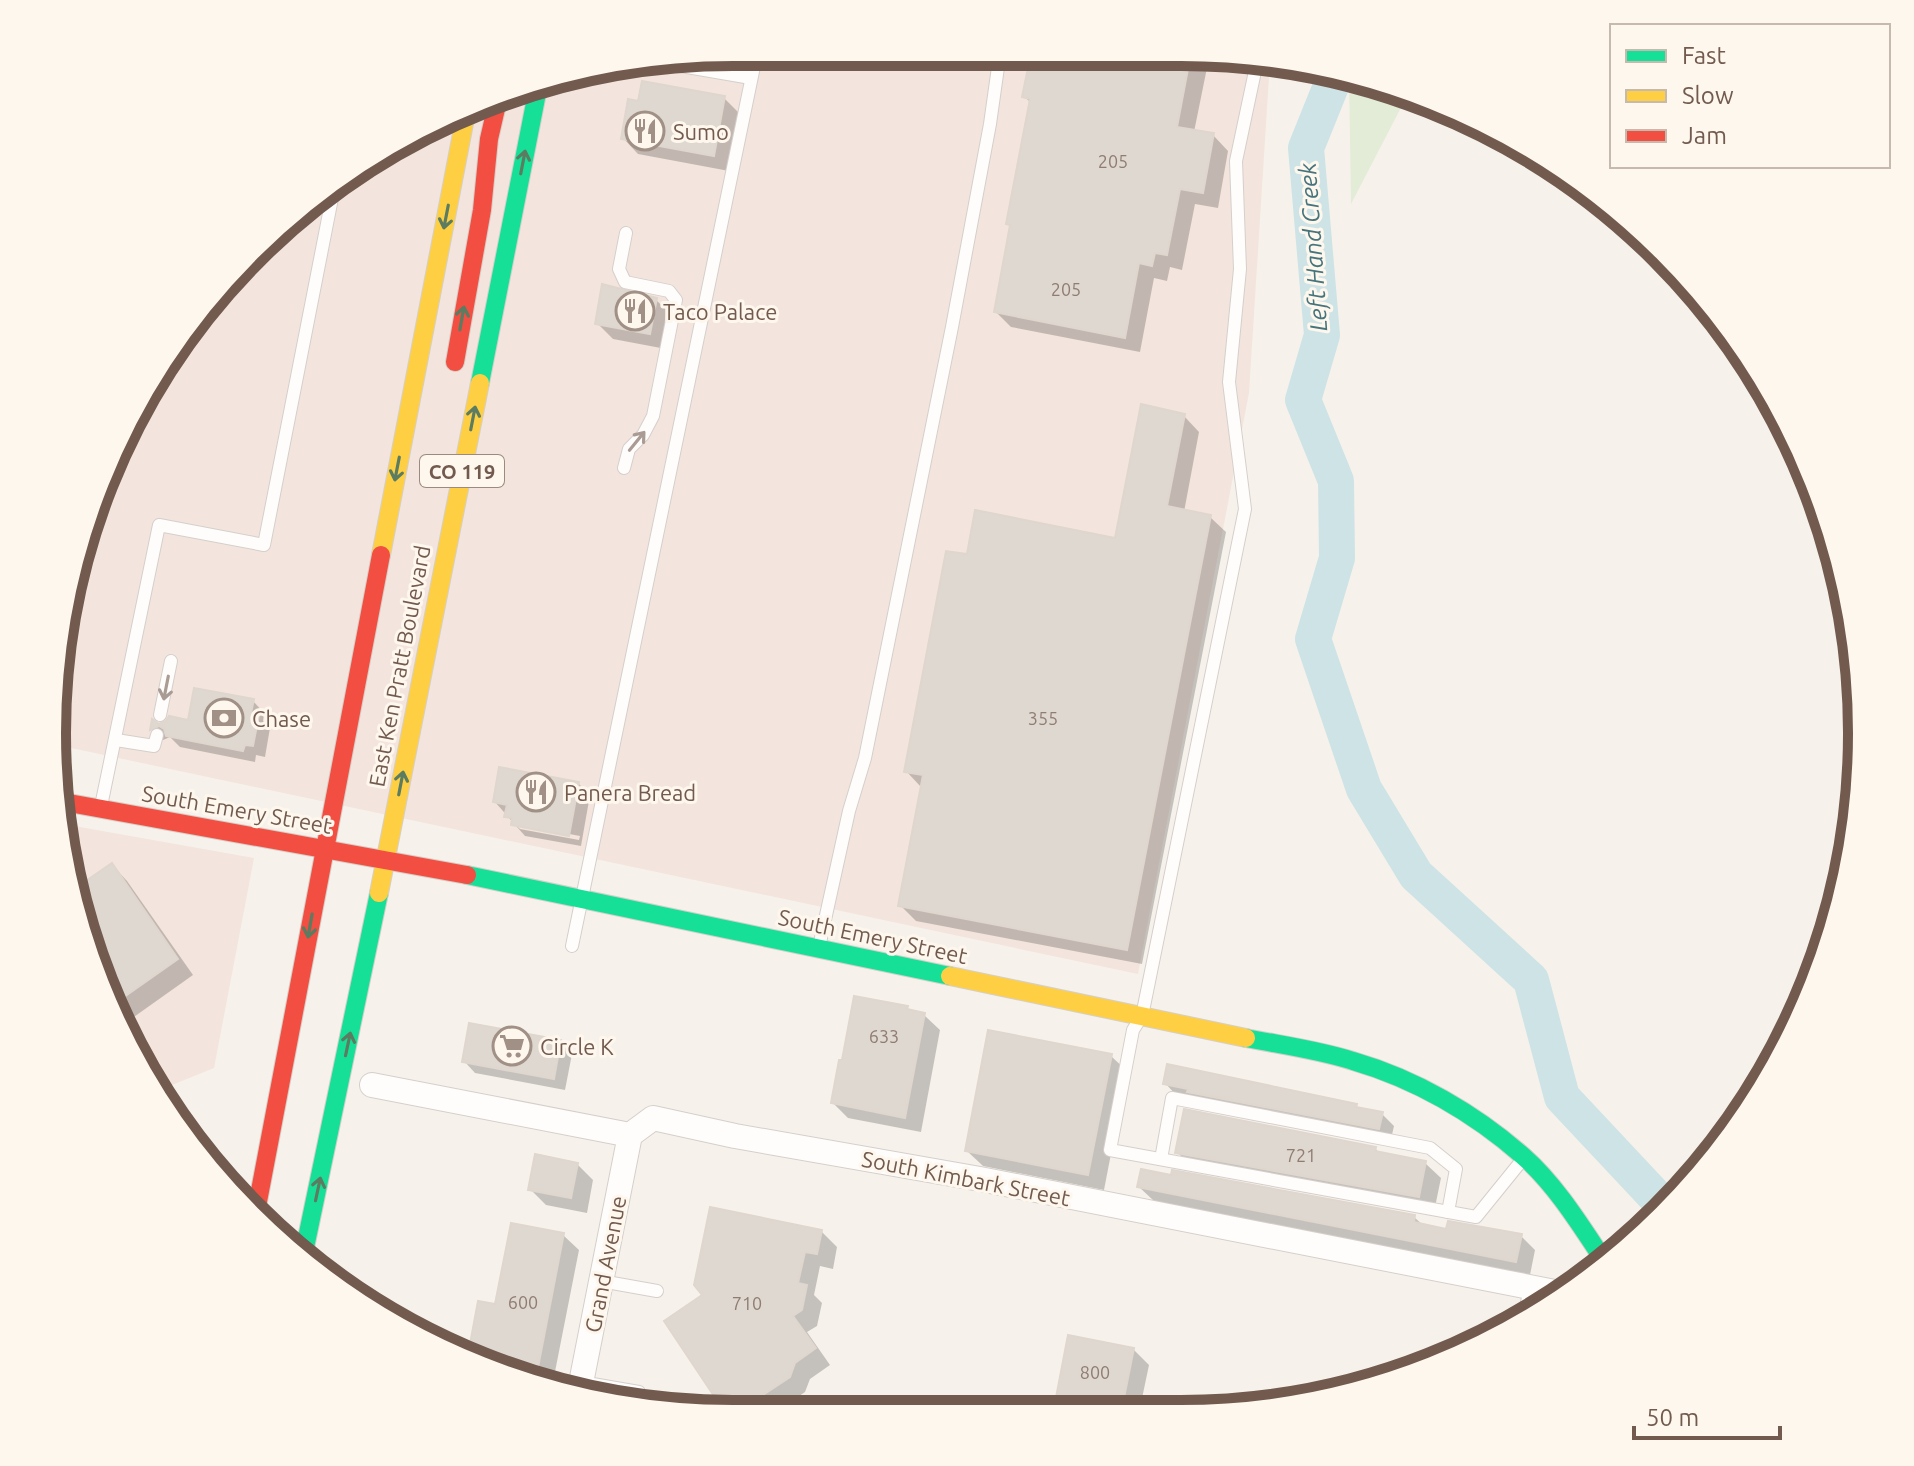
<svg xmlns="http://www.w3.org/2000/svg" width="1914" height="1466" viewBox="0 0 1914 1466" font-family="Ubuntu,sans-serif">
  <rect width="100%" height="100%" fill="#f6f2eb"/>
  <!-- commercial -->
  <g fill="#f3e5dd">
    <polygon points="733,52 1225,53 1270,61 1249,393 1138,974 57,745 75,557 143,393 251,252 392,143 556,75"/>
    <polygon points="63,824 254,858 214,1068 157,1091 88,951"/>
  </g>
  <!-- green -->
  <polygon fill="#e3ecd7" points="1349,74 1408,94 1351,204"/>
  <!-- shadow -->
  <g fill="#0003" fill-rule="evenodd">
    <polygon points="1033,53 1210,53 1194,132 1213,135 1228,151 1218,208 1195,204 1182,270 1170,267 1167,281 1154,278 1140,352 1011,327 996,312 1031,103 1025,97"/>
    <polygon points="724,98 740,114 729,171 638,154 623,138"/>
    <polygon points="656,300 672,315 666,349 613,339 597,323"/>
    <polygon points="1184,416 1199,432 1184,512 1210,517 1226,532 1142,964 916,921 900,905 921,787 906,771 968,557 1116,540"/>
    <polygon points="253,701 264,713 263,721 270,728 265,757 256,755 255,762 180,747 170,737 163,740 152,729 168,723 190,723"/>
    <path d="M578,783L590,795L581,846L525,836L495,802ZM515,824L580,836L579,840L520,829Z"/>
    <polygon points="112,865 127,881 193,975 124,1024 88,951 76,891"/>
    <polygon points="907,1008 911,1012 924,1015 940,1030 921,1132 848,1118 833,1103"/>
    <polygon points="560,1042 572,1054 565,1090 475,1073 464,1061"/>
    <polygon points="1111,1056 1127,1071 1104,1190 983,1166 967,1151"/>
    <polygon points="1165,1083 1356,1106 1360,1110 1382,1114 1394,1126 1391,1139 1176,1095"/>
    <polygon points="1375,1148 1380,1154 1425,1163 1441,1178 1434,1212 1193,1168 1177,1152"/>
    <polygon points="577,1164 593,1180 587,1213 546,1205 530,1189"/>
    <polygon points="1139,1187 1414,1217 1424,1226 1448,1231 1521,1236 1535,1250 1530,1275 1154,1201"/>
    <polygon points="822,1232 837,1247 833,1269 820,1266 814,1295 822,1303 817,1326 807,1332 830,1365 810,1379 805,1392 782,1408 725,1408 666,1321"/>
    <polygon points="563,1235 579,1250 552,1387 514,1378 469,1356 480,1303 497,1306"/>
    <polygon points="1069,1337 1133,1349 1149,1365 1140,1408 1056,1408"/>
  </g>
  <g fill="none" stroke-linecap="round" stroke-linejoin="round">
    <!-- river -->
    <polyline stroke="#cee3e5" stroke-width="36" points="1333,71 1333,81 1306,148 1322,335 1303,400 1336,481 1337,558 1313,639 1364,789 1416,875 1531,980 1562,1097 1667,1209"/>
  </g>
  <!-- building -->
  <g fill="#dfd8d1" stroke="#dfd6ce" stroke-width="2">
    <polygon points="1031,53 1191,53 1177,127 1214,133 1203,193 1180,189 1167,255 1155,253 1152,266 1139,263 1125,338 994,312 1010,225 1006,224 1030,99 1022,97"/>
    <polygon points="642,81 725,96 714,156 621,139 628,99 638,101"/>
    <polygon points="602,284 657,298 650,334 595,324"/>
    <polygon points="1141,404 1185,414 1167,506 1211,515 1127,950 898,906 923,775 904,772 946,551 967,554 975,510 1115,538"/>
    <polygon points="194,688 254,699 251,713 259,715 253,746 245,745 243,751 166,736 164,729 159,726 150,730 152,719 159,724 166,721 169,716 188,720"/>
    <polygon points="499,767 579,782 569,836 511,825 512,818 504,817 507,805 493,802"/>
    <polygon points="112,863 178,959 114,1004 88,951 76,888"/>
    <polygon points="854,996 908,1006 907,1009 925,1013 905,1118 831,1103 839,1060 842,1060"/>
    <polygon points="469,1023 561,1040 554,1079 462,1062"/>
    <polygon points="988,1030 1112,1054 1088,1175 965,1151"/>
    <polygon points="1167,1064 1357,1104 1356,1107 1383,1112 1379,1129 1187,1092 1188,1089 1163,1084"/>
    <polygon points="1184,1109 1376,1147 1375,1151 1426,1161 1419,1197 1175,1153"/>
    <polygon points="535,1154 578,1163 571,1198 528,1190"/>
    <polygon points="1141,1169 1171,1175 1172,1170 1415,1215 1414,1222 1446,1229 1448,1221 1522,1234 1516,1262 1137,1187"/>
    <polygon points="710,1207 822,1230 817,1254 805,1252 798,1283 807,1285 802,1310 793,1316 816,1348 795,1363 790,1377 743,1408 722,1408 664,1321 702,1295 694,1285"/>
    <polygon points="511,1223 564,1233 535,1383 514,1378 468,1355 478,1301 495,1304"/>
    <polygon points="1068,1335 1134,1348 1122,1408 1054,1408"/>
  </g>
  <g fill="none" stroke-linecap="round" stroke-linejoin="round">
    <defs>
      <g id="lane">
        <polyline points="1254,58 1254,76 1236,161 1240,269 1229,382 1245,509 1142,1016 1133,1030 1110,1150 1476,1217 1523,1159"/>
        <polyline points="658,62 751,78"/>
        <polyline points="624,468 629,449 643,435 653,416 676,300 669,291 625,282 619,269 626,233"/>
        <polyline points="160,715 171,661"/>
        <polyline points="116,740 154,746 157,735"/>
        <polyline points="101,806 159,525 264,545 334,188"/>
        <polyline points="572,946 757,52"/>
        <polyline points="819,947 849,811 865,758 952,327 990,124 1000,53"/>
        <polyline points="1161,1159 1172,1098 1430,1148 1456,1169 1448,1212"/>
        <polyline points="601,1281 657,1291"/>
        <polyline points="1524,1317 1530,1288"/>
        <polyline points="581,1382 639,1392"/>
      </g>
      <g id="street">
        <polyline points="372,1085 630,1135 653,1118 735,1136 980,1179 1565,1294"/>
        <polyline points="579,1393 630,1135"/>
      </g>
      <g id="fast">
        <polyline points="480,383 539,83"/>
        <polyline points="467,875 950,976"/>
        <path d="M1246,1038C1281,1045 1319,1050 1353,1061C1415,1079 1474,1113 1523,1156C1556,1185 1581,1226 1605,1262"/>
        <polyline points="303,1257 379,893"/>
      </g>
      <g id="slow">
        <polyline points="381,555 466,113"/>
        <polyline points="379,893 480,383"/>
        <polyline points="950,976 1246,1038"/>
      </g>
      <g id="jam">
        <polyline points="455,362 482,210 489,139 498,100"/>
        <polyline points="58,801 467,875"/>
        <polyline points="255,1217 381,555"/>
      </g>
    </defs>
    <!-- lane casing -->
    <use href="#lane" stroke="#d5cfca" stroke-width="14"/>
    <!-- street casing -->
    <use href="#street" stroke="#d5cfca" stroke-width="26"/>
    <!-- fast casing -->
    <use href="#fast" stroke="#d5cfc8" stroke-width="20"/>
    <!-- slow casing -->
    <use href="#slow" stroke="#d5cfc8" stroke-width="20"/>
    <!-- jam casing -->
    <use href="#jam" stroke="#d5cfc8" stroke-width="20"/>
    <!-- lane -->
    <use href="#lane" stroke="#fefdfc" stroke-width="12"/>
    <!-- street -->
    <use href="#street" stroke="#fefdfc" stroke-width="24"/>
    <!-- fast -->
    <use href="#fast" stroke="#16e098" stroke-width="18"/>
    <!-- slow -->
    <use href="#slow" stroke="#ffcf43" stroke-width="18"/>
    <!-- jam -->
    <use href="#jam" stroke="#f24e42" stroke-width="18"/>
  </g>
  <!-- one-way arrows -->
  <defs><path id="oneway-shaft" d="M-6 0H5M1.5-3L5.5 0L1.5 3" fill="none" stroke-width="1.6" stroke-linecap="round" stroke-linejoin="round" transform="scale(2)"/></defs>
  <g stroke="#5b7c60">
    <use href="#oneway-shaft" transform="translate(523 162) rotate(-79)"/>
    <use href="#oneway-shaft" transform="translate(446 217) rotate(101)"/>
    <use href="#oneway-shaft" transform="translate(462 318) rotate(-80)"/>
    <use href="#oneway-shaft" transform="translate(473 418) rotate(-79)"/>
    <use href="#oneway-shaft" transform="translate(397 469) rotate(101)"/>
    <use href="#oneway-shaft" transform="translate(401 783) rotate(-79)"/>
    <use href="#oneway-shaft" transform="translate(310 926) rotate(100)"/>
    <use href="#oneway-shaft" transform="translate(348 1044) rotate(-78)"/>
    <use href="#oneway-shaft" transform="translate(318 1189) rotate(-78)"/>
  </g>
  <g stroke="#aa9c94">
    <use href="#oneway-shaft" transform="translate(637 441) rotate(-51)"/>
    <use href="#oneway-shaft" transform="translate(166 688) rotate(101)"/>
  </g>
  <!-- icons -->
  <defs>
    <symbol id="restaurant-ring" viewBox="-11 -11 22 22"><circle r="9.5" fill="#fef7ed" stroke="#a09085" stroke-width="1.5"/><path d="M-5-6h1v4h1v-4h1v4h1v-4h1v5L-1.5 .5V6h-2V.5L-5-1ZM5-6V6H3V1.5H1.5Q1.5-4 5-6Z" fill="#a09085"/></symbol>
    <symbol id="bank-ring" viewBox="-11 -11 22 22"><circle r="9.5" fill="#fef7ed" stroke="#a09085" stroke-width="1.5"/><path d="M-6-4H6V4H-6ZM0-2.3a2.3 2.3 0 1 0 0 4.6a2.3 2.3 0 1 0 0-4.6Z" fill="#a09085"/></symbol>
    <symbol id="supermarket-ring" viewBox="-11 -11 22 22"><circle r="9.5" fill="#fef7ed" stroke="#a09085" stroke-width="1.5"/><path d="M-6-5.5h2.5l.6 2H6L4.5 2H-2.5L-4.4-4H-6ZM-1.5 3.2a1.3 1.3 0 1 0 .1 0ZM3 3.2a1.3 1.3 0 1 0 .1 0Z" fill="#a09085"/></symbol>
  </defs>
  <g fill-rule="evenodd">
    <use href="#restaurant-ring" x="623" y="109" width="44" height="44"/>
    <use href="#restaurant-ring" x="613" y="289" width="44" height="44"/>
    <use href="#bank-ring" x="202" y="696" width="44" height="44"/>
    <use href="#restaurant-ring" x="514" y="770" width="44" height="44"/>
    <use href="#supermarket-ring" x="490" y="1024" width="44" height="44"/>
  </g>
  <g text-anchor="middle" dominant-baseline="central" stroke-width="6" stroke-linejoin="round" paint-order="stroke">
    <!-- number labels -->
    <g font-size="18" fill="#907d72">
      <text x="1113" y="161">205</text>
      <text x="1066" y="289">205</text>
      <text x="1043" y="718">355</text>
      <text x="884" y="1036">633</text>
      <text x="1301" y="1155">721</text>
      <text x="523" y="1302">600</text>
      <text x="747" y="1303">710</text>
      <text x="1095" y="1372">800</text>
    </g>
    <!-- shield labels -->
    <rect fill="#fef7ed" stroke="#9c8a7e" stroke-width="2" x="420" y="455" width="84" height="32" rx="6"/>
    <g font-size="20" font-weight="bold" fill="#725b4e">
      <text x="462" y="471">CO 119</text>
    </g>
    <!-- poi labels -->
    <g font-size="22" fill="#725b4e" stroke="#fef7ed" text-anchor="start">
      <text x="673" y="131">Sumo</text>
      <text x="663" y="311">Taco Palace</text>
      <text x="252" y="718">Chase</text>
      <text x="564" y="792">Panera Bread</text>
      <text x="540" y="1046">Circle K</text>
    </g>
    <!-- street labels -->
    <g font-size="22" fill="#725b4e" stroke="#fef7ed">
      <text transform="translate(399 666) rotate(-79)">East Ken Pratt Boulevard</text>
      <text transform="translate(237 809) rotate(10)">South Emery Street</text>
      <text transform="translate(873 936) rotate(12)">South Emery Street</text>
      <text transform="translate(966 1178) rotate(11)">South Kimbark Street</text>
      <text transform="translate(605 1264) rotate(-79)">Grand Avenue</text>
    </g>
    <!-- water labels -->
    <g font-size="24" font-style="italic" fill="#46747d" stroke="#fef7ed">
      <text transform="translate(1313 247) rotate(-94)">Left Hand Creek</text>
    </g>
  </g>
  <!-- crop -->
  <path d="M0 0H1914V1466H0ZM733 66H1181A667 667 0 0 1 1848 733V733A667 667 0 0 1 1181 1400H733A667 667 0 0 1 66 733V733A667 667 0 0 1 733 66Z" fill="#fef7ed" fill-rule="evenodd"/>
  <path fill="none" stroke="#725b4e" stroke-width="10" d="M733 66H1181A667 667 0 0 1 1848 733V733A667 667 0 0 1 1181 1400H733A667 667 0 0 1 66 733V733A667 667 0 0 1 733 66Z"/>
  <!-- legend -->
  <rect x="1610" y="24" width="280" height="144" fill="#fef7ed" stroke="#c6b9ad" stroke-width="2"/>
  <rect x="1626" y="50" width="40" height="12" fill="#16e098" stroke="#c6b9ad" stroke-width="2"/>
  <text x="1682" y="64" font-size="24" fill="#725b4e">Fast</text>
  <rect x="1626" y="90" width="40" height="12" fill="#ffcf43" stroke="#c6b9ad" stroke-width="2"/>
  <text x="1682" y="104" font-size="24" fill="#725b4e">Slow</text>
  <rect x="1626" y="130" width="40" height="12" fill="#f24e42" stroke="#c6b9ad" stroke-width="2"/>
  <text x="1682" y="144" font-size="24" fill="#725b4e">Jam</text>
  <!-- scale -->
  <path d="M1634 1426v12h146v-12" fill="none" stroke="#725b4e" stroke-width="4"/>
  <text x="1646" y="1426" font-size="24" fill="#725b4e" stroke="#fef7ed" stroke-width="6" paint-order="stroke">50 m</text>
</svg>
